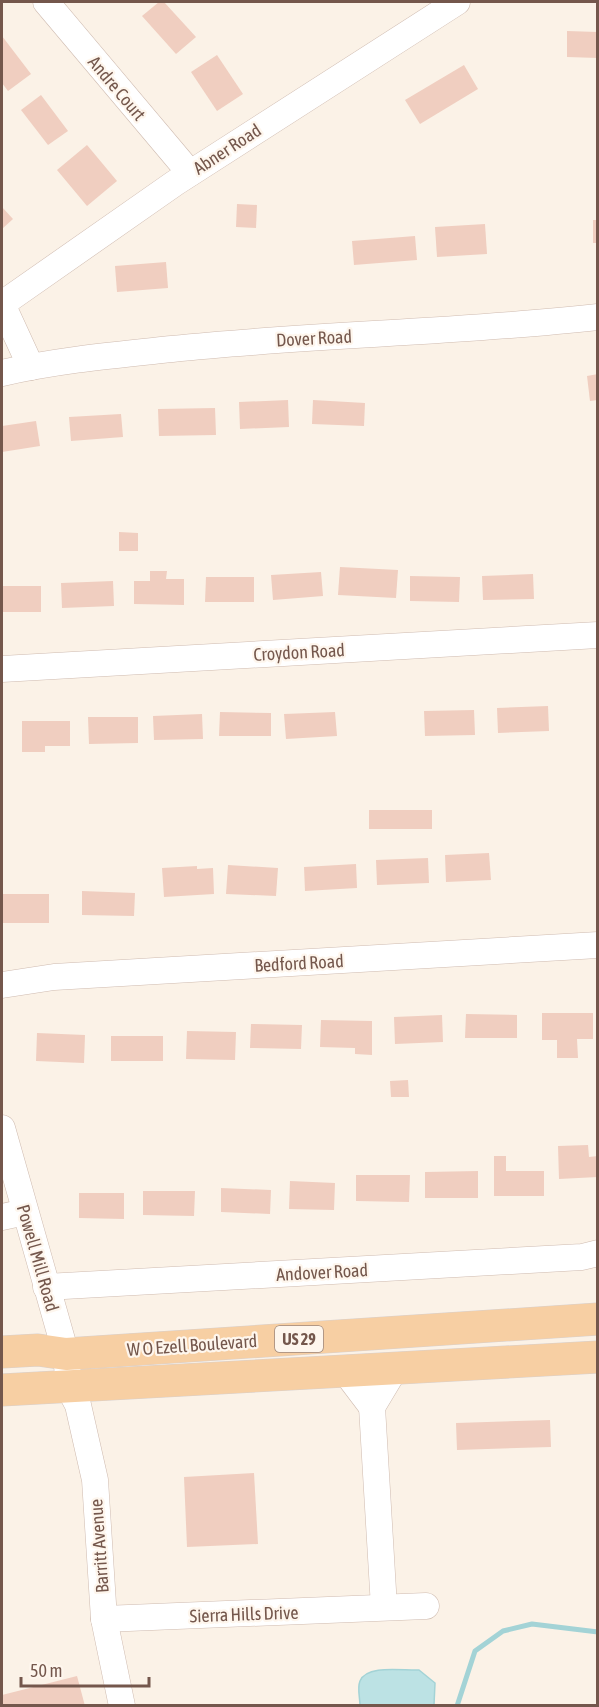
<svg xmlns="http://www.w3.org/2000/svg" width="599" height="1707" viewBox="0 0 599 1707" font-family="'Asap Condensed',sans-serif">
  <rect width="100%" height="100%" fill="#fbf2e7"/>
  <!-- water -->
  <path fill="#bce2e4" stroke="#a3d3d6" stroke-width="1.5" d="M419,1670L435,1683L434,1705H360C360,1698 357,1688 360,1681C367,1664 404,1671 419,1670Z"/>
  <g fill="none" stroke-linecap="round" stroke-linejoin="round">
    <!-- stream -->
    <polyline stroke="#a3d3d6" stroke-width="5" points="457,1706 475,1651 503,1631 532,1624 598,1632"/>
  </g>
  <!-- building -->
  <g fill="#f0cec0">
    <polygon points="159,2 164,2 196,37 176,54 142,16"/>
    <polygon points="567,31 598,32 598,58 567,57"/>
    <polygon points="2,36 31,74 8,91 2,83"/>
    <polygon points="217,55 243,94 217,111 191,72"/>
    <polygon points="464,65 478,89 420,124 405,100"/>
    <polygon points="41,95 68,131 48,145 21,110"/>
    <polygon points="87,145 117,181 87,206 57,170"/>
    <polygon points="237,204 257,205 256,228 236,227"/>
    <polygon points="2,207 13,219 2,229"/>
    <rect x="593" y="220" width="5" height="23"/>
    <polygon points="485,224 487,254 437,257 435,227"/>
    <polygon points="415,236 417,260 354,265 352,241"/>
    <polygon points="166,262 168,288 117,292 115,266"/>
    <polygon points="598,374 598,400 590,401 587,376"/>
    <polygon points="288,400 289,427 240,429 239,402"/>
    <polygon points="313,400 365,403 364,426 312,424"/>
    <polygon points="215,408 216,435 159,436 158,409"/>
    <polygon points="121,414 123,437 71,441 69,417"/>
    <polygon points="36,421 40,446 2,452 2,426"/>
    <polygon points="119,532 138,533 138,551 119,551"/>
    <polygon points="340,567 398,570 396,598 338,595"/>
    <polygon points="150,571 167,571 166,579 184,579 184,605 134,604 134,581 150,581"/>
    <polygon points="321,572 323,596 273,600 271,575"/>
    <polygon points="533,574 534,599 483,600 482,576"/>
    <polygon points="410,576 460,577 459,602 410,601"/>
    <polygon points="206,577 254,577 254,602 205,602"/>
    <polygon points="113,581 114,606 62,608 61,583"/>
    <rect x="2" y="586" width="39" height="26"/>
    <polygon points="548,706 549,731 498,733 497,708"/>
    <polygon points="474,710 475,735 425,736 424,711"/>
    <polygon points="220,712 271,713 271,736 219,736"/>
    <polygon points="335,712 337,736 286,739 284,714"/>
    <polygon points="202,714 203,739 154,740 153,716"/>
    <polygon points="88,717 138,717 138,743 89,744"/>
    <polygon points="22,721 70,721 70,746 45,746 45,752 22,752"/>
    <rect x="369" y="810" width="63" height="19"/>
    <polygon points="489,853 491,880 446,882 445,855"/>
    <polygon points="428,858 429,883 377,885 376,860"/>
    <polygon points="356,864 357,888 305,891 304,867"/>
    <polygon points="228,865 278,868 276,896 226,894"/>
    <polygon points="197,866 197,869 213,868 214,894 164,897 162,868"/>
    <polygon points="82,891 135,893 134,916 82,915"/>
    <rect x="2" y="894" width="47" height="29"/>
    <polygon points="542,1013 593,1013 593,1039 577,1039 578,1058 557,1058 557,1040 542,1040"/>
    <polygon points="466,1014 517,1015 517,1038 465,1038"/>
    <polygon points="442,1015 443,1042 395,1044 394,1017"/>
    <polygon points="321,1020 372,1021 372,1055 355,1054 355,1048 320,1047"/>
    <polygon points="251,1024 302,1025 301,1049 250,1048"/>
    <polygon points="187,1031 236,1032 235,1060 186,1059"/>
    <polygon points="37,1033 85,1035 84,1063 36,1061"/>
    <rect x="111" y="1036" width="52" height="25"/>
    <polygon points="408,1080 409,1097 391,1097 390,1081"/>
    <polygon points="588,1145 589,1157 598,1156 598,1177 559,1179 558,1146"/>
    <polygon points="494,1156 506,1156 506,1171 544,1171 544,1196 494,1196"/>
    <polygon points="478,1171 478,1198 425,1198 425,1172"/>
    <polygon points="356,1175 410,1175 409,1202 356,1201"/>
    <polygon points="290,1181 335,1183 334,1210 289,1209"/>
    <polygon points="221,1188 271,1190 270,1214 221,1212"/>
    <polygon points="143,1191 195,1191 194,1216 143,1215"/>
    <polygon points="79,1193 124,1193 124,1219 79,1218"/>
    <polygon points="550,1420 551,1447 457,1450 456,1423"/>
    <polygon points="254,1473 258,1544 187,1547 184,1477"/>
    <polygon points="77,1676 85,1706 2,1706 2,1695"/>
  </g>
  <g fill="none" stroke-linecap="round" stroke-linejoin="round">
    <defs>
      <g id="minor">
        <polyline points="46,2 190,173"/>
        <polyline points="2,304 175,183 457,2"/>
        <polyline points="2,304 31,367"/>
        <path d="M2,373C58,360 115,355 172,349C314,334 456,333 598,317"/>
        <polyline points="2,669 598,635"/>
        <polyline points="2,985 54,977 598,945"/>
        <polyline points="2,1128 66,1354 69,1388 78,1405 95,1480 104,1619 122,1706"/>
        <polyline points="2,1217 25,1212"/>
        <polyline points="46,1287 582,1257 598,1253"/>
        <polyline points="344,1370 372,1407 396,1367"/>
        <polyline points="372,1407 384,1607"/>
        <polyline points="104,1619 426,1606"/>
      </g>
      <g id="major">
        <polyline points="2,1352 38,1350 66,1354 598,1319"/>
        <polyline points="2,1390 598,1357"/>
      </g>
    </defs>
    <!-- minor casing -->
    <use href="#minor" stroke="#cfbbb0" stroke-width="27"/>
    <!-- major casing -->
    <use href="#major" stroke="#d8d0cd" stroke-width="33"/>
    <!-- minor -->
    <use href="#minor" stroke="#fff" stroke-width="26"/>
    <!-- major -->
    <use href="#major" stroke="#f7cfa3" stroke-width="32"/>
  </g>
  <g text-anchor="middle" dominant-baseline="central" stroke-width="4.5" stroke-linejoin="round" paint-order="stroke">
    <!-- shield labels -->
    <rect fill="#fef6ed" stroke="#9d877c" stroke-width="1.5" x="275" y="1326" width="48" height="26" rx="4.5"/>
    <g font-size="16" font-weight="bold" fill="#74574c">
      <text x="299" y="1339">US 29</text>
    </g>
    <!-- street labels -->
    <g font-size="18" fill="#74574c" stroke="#fef6ed">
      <text transform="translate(117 88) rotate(50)">Andre Court</text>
      <text transform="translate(227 149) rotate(-33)">Abner Road</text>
      <text transform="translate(314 338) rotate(-3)">Dover Road</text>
      <text transform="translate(299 652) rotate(-3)">Croydon Road</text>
      <text transform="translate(299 963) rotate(-3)">Bedford Road</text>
      <text transform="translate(38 1258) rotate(74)">Powell Mill Road</text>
      <text transform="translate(322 1272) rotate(-3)">Andover Road</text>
      <text transform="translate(192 1345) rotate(-4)">W O Ezell Boulevard</text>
      <text transform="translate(99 1546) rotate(-94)">Barritt Avenue</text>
      <text transform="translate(244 1614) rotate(-2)">Sierra Hills Drive</text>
    </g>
  </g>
  <!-- border -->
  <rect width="599" height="1707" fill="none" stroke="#74574c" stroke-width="6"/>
  <!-- scale -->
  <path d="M21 1677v9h128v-9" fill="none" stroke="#74574c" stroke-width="3"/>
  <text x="30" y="1677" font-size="18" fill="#74574c" stroke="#fef6ed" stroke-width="4.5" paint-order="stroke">50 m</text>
</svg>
